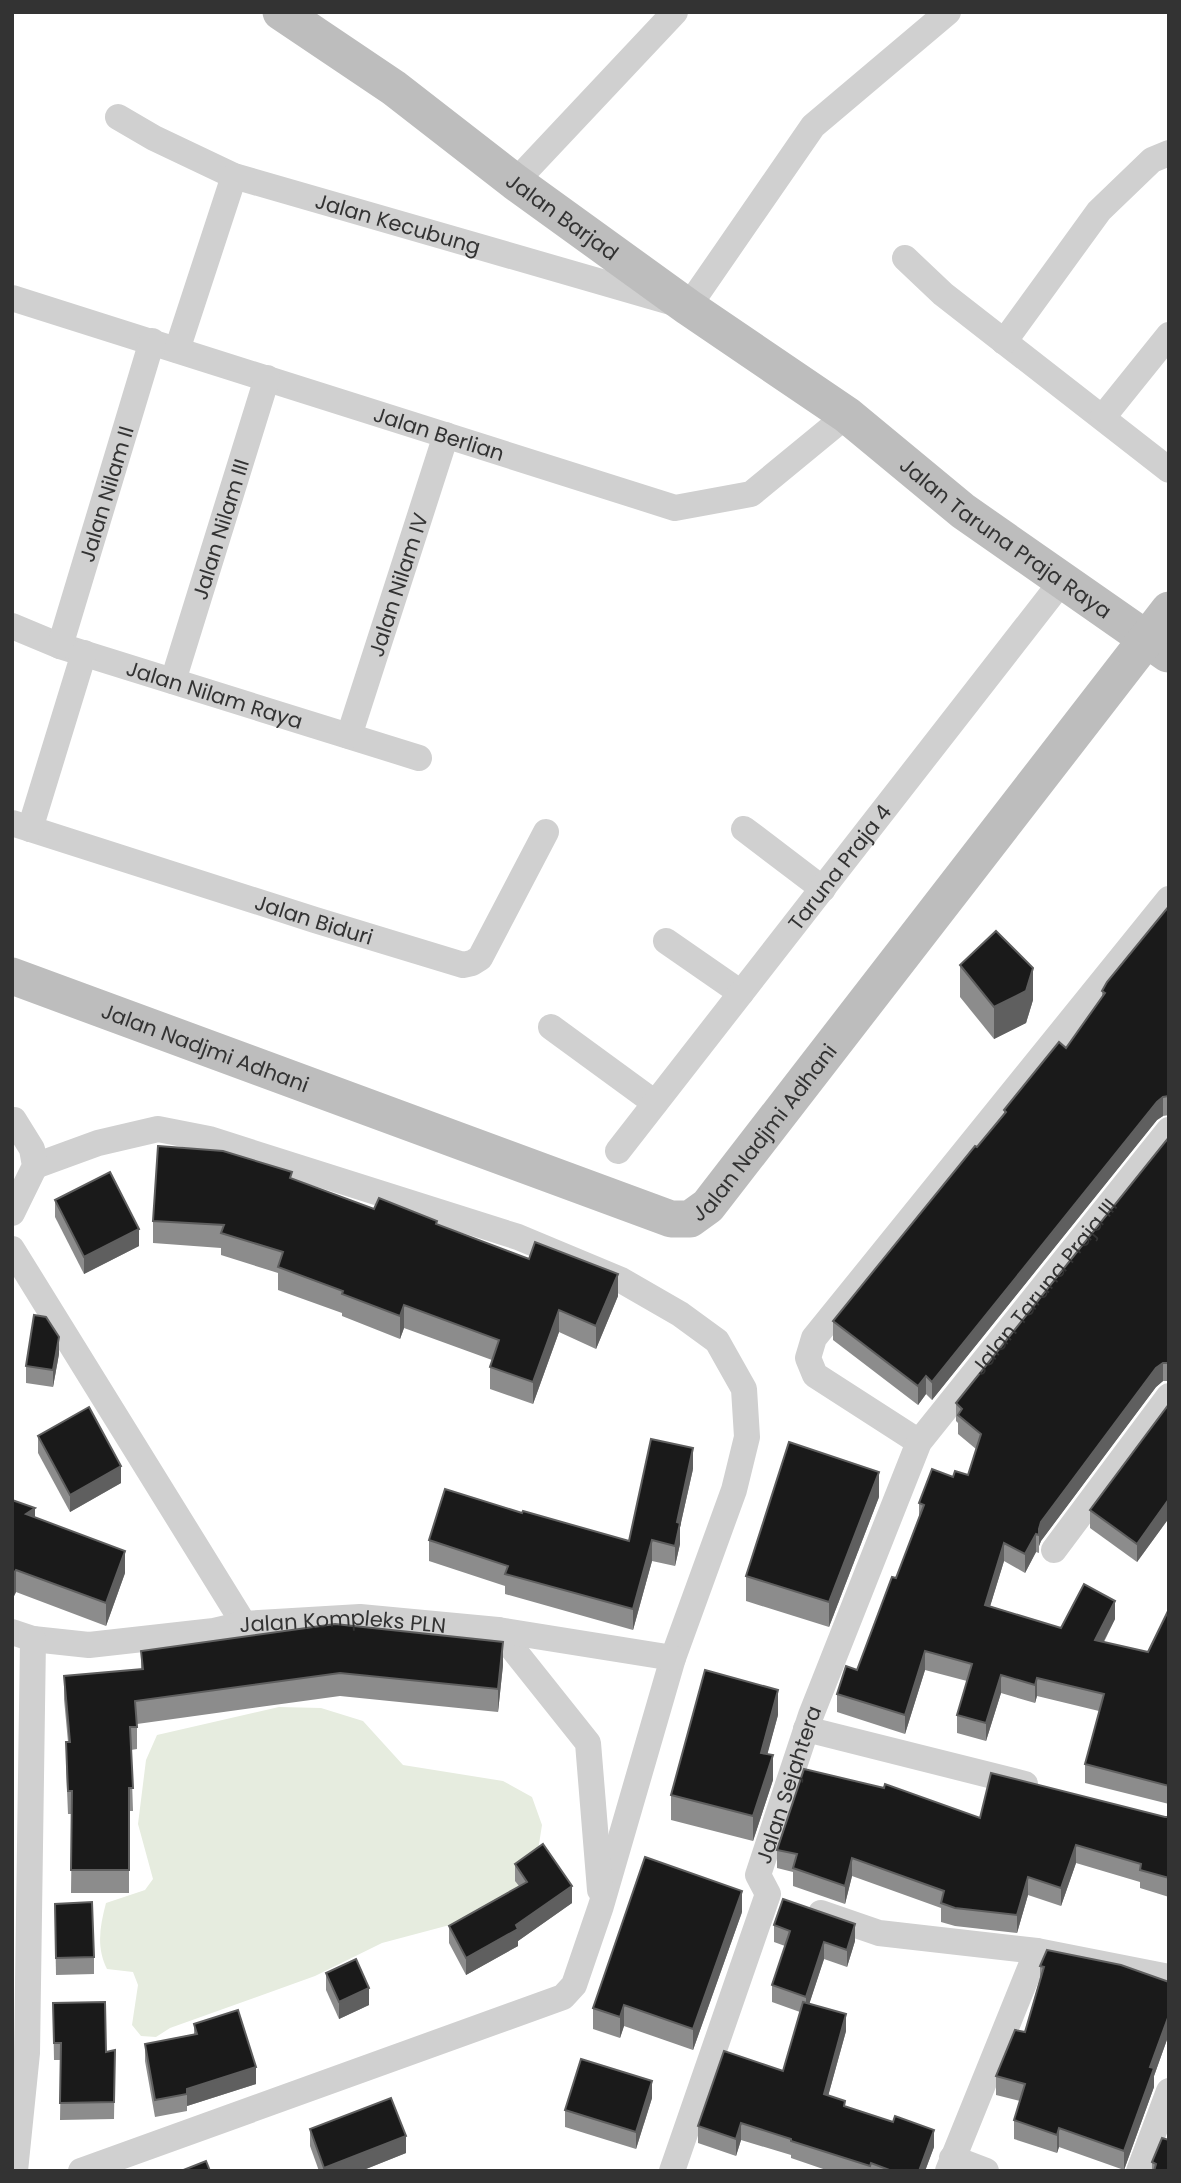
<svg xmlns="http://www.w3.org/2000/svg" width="1181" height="2183" viewBox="0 0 1181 2183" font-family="Poppins,sans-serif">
  <rect width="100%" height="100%" fill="#fff"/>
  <!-- green -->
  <path fill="#e6ecdf" d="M279,1707L321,1708L363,1721L403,1765L503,1781L532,1797L542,1825L537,1857L525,1882L491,1914L382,1943L315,1976L170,2028L156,2037L141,2036L132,2025L138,1985L133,1972L107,1969C96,1947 100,1926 106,1903L145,1890L153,1879L138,1824L146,1760L157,1735Z"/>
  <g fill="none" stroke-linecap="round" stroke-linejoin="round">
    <!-- minor -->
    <g stroke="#d0d0d0" stroke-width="26">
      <path id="s1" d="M118,117L154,138L234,176L688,307L813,126L948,12"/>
      <polyline points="515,182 675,12"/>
      <polyline points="905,258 943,294 1169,470"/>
      <path id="s2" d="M12,298L675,508L751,494L847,415"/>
      <polyline points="1004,342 1099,211 1152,160 1169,153"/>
      <polyline points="177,350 234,176"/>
      <polyline points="1103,417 1169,335"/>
      <path id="s3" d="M12,626L60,646L419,758"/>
      <path id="s4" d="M60,646L152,341"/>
      <path id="s5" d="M173,681L267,378"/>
      <path id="s6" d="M349,736L446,435"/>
      <path id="s7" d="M12,823L315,920L463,965L472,963L480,958L546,832"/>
      <polyline points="30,829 84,653"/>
      <polyline points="744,829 823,889"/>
      <polyline points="666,941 741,993"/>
      <polyline points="551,1027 655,1103"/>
      <path id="s8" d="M618,1151L1062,581"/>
      <polyline points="35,1166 98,1143 158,1129 209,1139 518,1237 621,1280 680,1314 717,1341 744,1389 747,1437 734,1490 673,1658 601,1906 574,1985 563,1997 81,2171"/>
      <polyline points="12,1213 35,1166 32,1149 14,1120"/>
      <polyline points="12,1249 244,1624"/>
      <polyline points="919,1442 815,1375 808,1358 814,1338 1169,899"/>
      <polyline points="1054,1550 1169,1396"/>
      <polyline points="498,1630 588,1743 600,1890"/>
      <path id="s9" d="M12,1632L33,1639L89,1645L214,1631L244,1624L360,1617L498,1630L673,1658"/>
      <polyline points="806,1729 1025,1784"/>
      <polyline points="821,1913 879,1933 1037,1951 1169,1977"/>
      <polyline points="952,2158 986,2171"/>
      <polyline points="15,2171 27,2053 33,1639"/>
      <path id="s10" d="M672,2171L768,1894L758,1875L811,1715L919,1442L1169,1130"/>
      <polyline points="948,2171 1037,1951"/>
      <polyline points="1139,2171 1169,2091"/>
    </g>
    <!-- secondary -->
    <g stroke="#bdbdbd" stroke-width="37">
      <path id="s11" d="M281,12L394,88L515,182L688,307L847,415L963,511L1168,654"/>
      <path id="s12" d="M12,976L671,1219H690L708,1206L1169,610"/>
    </g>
  </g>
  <!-- wall -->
  <g fill="#8c8c8c">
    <polygon points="1169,906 1169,1115 1163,1116 1157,1120 932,1400 926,1394 918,1405 833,1340 833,1321 1004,1115 1004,1110 1066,1048 1102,997 1102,991"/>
    <polygon points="960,965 1033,1000 1026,1023 994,1039 960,997"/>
    <polygon points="1169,1137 1169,1381 1163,1381 1156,1387 1041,1541 1039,1546 1039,1553 1036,1552 1025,1573 1004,1561 990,1606 1061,1628 1115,1619 1104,1642 1148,1652 1169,1609 1169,1804 1085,1783 1085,1764 1099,1711 1037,1696 1035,1703 1001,1693 986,1741 957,1733 957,1715 967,1681 925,1670 905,1734 837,1712 837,1694 857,1670 896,1578 919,1518 919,1503 953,1477 968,1475 976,1449 958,1434 958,1423 956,1421 956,1403"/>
    <polygon points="292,1179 374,1209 437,1225 618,1296 596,1349 559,1332 533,1404 490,1389 490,1367 492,1360 404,1328 400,1339 342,1316 342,1313 278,1290 278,1273 221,1255 221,1248 153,1243 153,1221"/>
    <polygon points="55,1200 139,1246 84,1274 55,1217"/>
    <polygon points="59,1354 53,1387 26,1383 26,1366"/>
    <polygon points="1169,1404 1169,1518 1137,1562 1090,1528 1090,1510"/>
    <polygon points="38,1436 121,1483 70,1512 38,1453"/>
    <polygon points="693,1469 680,1527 680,1544 675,1566 652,1561 633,1630 505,1594 505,1586 429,1561 429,1540 522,1513 629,1541"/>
    <polygon points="879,1497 829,1627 746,1601 746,1576"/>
    <polygon points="12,1500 35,1517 125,1573 106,1626 16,1592 14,1596 12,1595"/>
    <polygon points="141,1651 503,1665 498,1712 340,1696 137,1724 137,1749 131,1750 133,1811 129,1811 129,1893 71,1893 72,1814 68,1814 66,1765 66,1742 68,1742 64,1699 64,1676 141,1669"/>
    <polygon points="778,1715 767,1754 773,1780 753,1841 671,1820 671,1795"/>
    <polygon points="1165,1817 1169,1817 1169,1897 1140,1888 1140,1882 1076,1863 1061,1906 1028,1895 1017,1933 955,1926 941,1922 941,1908 852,1876 845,1904 793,1886 793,1872 777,1868 777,1850 980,1818"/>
    <polygon points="515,1864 572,1903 518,1941 518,1946 466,1975 449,1943 449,1926 519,1886 515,1881"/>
    <polygon points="742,1912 693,2050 624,2026 620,2038 593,2029 593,2008"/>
    <polygon points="55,1921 94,1957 94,1974 56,1975"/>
    <polygon points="774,1925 855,1941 847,1967 824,1959 809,2004 846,2031 828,2096 845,2107 934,2147 925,2171 829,2171 791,2158 791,2155 741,2140 736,2156 698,2143 698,2126 783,2071 800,2012 772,2002 772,1985 785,1946 774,1942"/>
    <polygon points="1040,1966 1169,1982 1169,2034 1154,2076 1154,2087 1124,2170 1059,2147 1057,2153 1014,2139 1014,2120 1020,2101 996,2095 996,2076 1025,2032 1040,1978"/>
    <polygon points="326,1973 369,2005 339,2019 326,1990"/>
    <polygon points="53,2003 106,2052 115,2050 114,2119 60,2120 61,2060 54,2060"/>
    <polygon points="194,2024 256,2084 187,2106 187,2111 155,2117 145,2061 145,2044 194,2034"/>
    <polygon points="652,2098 636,2149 565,2127 565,2110"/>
    <polygon points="310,2129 406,2153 361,2171 319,2171 310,2146"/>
    <polygon points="1152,2162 1169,2171 1152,2171"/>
  </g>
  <!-- shaded-wall -->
  <g fill="#5f5f5f">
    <polygon points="1033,968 1033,1000 1026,1023 994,1039 994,1007"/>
    <polygon points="1163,1097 1163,1116 1157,1120 932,1400 932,1382 1157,1102"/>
    <polygon points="139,1229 139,1246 84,1274 84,1257"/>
    <polygon points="618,1274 618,1296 596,1349 596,1326"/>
    <polygon points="404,1305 404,1328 400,1339 400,1316"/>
    <polygon points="559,1310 559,1332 533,1404 533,1382"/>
    <polygon points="59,1337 59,1354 53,1387 53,1370"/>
    <polygon points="1163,1363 1163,1381 1156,1387 1041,1541 1039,1546 1039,1529 1041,1522 1156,1368"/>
    <polygon points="926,1376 926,1394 918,1405 918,1386"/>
    <polygon points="693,1448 693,1469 680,1527 680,1544 675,1566 675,1546 677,1522"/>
    <polygon points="121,1466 121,1483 70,1512 70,1495"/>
    <polygon points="879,1472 879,1497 829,1627 829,1602"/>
    <polygon points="1169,1499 1169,1518 1137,1562 1137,1544"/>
    <polygon points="35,1508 35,1531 26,1514"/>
    <polygon points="1036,1534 1036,1552 1025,1573 1025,1554"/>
    <polygon points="652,1540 652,1561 633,1630 633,1609"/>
    <polygon points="1004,1543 1004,1561 985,1623 985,1605"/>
    <polygon points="125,1551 125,1573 106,1626 106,1603"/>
    <polygon points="16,1570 16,1592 14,1596 14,1573"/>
    <polygon points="1115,1601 1115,1619 1095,1658 1095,1640"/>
    <polygon points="503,1642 503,1665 498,1712 498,1689"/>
    <polygon points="925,1651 925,1670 905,1734 905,1715"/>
    <polygon points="1001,1675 1001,1693 986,1741 986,1723"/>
    <polygon points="1037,1678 1037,1696 1035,1703 1035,1685"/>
    <polygon points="778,1690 778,1715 761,1778 761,1753"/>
    <polygon points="773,1755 773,1780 753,1841 753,1816"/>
    <polygon points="1076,1845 1076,1863 1061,1906 1061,1888"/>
    <polygon points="852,1858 852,1876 845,1904 845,1886"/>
    <polygon points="1028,1877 1028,1895 1017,1933 1017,1915"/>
    <polygon points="572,1886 572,1903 518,1941 518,1946 466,1975 466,1958 516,1925"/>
    <polygon points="742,1891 742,1912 693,2050 693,2029"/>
    <polygon points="855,1924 855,1941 847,1967 847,1950"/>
    <polygon points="824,1942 824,1959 806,2014 806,1997"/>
    <polygon points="369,1988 369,2005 339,2019 339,2002"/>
    <polygon points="624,2005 624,2026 620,2038 620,2017"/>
    <polygon points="846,2014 846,2031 824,2111 824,2094"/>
    <polygon points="1169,2015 1169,2034 1154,2076 1154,2087 1124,2170 1124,2151 1150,2067"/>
    <polygon points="256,2067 256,2084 187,2106 187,2089"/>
    <polygon points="652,2081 652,2098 636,2149 636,2132"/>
    <polygon points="741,2123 741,2140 736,2156 736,2139"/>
    <polygon points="1059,2128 1059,2147 1057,2153 1057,2135"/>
    <polygon points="934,2130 934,2147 925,2171 919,2171"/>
    <polygon points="406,2136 406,2153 361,2171 324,2171 324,2168"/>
  </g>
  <!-- building -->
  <g fill="#1a1a1a" stroke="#5f5f5f" stroke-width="2">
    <polygon points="1169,906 1169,1096 1163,1097 1157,1102 932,1382 926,1376 918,1386 833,1321 975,1146 977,1147 1006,1112 1004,1110 1059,1042 1066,1048 1105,993 1102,991 1107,982"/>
    <polygon points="996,931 1033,968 1026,991 994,1007 960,965"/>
    <polygon points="1169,1137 1169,1363 1163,1363 1156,1368 1041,1522 1039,1529 1039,1535 1036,1534 1025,1554 1004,1543 985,1605 1061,1628 1084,1584 1115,1601 1095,1640 1148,1652 1169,1609 1169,1786 1085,1764 1104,1694 1037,1678 1035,1685 1001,1675 986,1723 957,1715 972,1664 925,1651 905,1715 837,1694 846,1666 857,1670 892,1577 896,1578 924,1505 919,1503 932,1469 953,1477 955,1471 968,1475 981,1434 958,1415 962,1409 956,1403"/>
    <polygon points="158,1146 223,1151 292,1172 290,1178 374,1209 379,1198 437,1221 436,1224 529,1259 535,1242 618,1274 596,1326 559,1310 533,1382 490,1367 499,1340 404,1305 400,1316 342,1294 343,1291 278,1267 283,1252 221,1233 224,1225 153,1221"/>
    <polygon points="110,1172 139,1229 84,1257 55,1200"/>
    <polygon points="34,1315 46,1317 59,1337 53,1370 26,1366"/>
    <polygon points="1169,1404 1169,1499 1137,1544 1090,1510"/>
    <polygon points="89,1407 121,1466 70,1495 38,1436"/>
    <polygon points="651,1439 693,1448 677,1522 680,1523 675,1546 652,1540 633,1609 505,1574 508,1566 429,1540 445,1489 522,1513 523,1511 629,1541"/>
    <polygon points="789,1442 879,1472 829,1602 746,1576"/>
    <polygon points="12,1500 35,1508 26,1514 125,1551 106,1603 16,1570 14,1573 12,1573"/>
    <polygon points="335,1624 503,1642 498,1689 340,1673 135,1701 137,1727 130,1727 133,1788 129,1788 129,1870 71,1870 72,1791 68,1791 66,1742 70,1742 64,1676 143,1669 141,1651"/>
    <polygon points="705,1670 778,1690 761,1753 773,1755 753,1816 671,1795"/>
    <polygon points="804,1769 884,1788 885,1784 980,1818 991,1773 1165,1817 1169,1817 1169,1878 1140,1870 1141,1864 1076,1845 1061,1888 1028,1877 1017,1915 955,1908 941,1903 944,1891 852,1858 845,1886 793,1868 797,1854 777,1850"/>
    <polygon points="543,1844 572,1886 516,1925 518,1929 466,1958 449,1926 527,1882 515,1864"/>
    <polygon points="645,1857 742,1891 693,2029 624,2005 620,2017 593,2008"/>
    <polygon points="783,1899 855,1924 847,1950 824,1942 806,1997 772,1985 790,1931 774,1925"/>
    <polygon points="92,1902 94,1957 56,1958 55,1904"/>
    <polygon points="1047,1950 1121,1965 1169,1982 1169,2015 1150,2067 1154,2068 1124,2151 1059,2128 1057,2135 1014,2120 1025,2084 996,2076 1015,2030 1025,2032 1044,1967 1040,1966"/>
    <polygon points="356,1959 369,1988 339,2002 326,1973"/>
    <polygon points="105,2002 106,2052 115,2050 114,2102 60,2103 61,2043 54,2043 53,2003"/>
    <polygon points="803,2002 846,2014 824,2094 845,2101 844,2106 893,2122 895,2116 934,2130 919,2171 892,2171 871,2163 870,2166 791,2141 791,2139 741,2123 736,2139 698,2126 724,2051 783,2071"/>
    <polygon points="238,2010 256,2067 187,2089 187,2094 155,2100 145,2044 197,2034 194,2024"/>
    <polygon points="581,2059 652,2081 636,2132 565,2110"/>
    <polygon points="391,2098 406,2136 324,2168 310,2129"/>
    <polygon points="1162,2138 1169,2140 1169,2171 1154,2171 1156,2164 1152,2162"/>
    <polygon points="206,2161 210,2171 181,2171"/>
  </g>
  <g text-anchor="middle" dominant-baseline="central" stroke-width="7" stroke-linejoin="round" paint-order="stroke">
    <!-- street labels -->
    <g font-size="21" fill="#333" stroke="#fff">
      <text stroke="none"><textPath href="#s11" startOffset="348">Jalan Barjad</textPath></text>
      <text stroke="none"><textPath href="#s1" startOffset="301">Jalan Kecubung</textPath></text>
      <text stroke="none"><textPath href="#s2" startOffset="448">Jalan Berlian</textPath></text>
      <text stroke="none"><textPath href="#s4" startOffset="159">Jalan Nilam II</textPath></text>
      <text stroke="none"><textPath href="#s5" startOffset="159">Jalan Nilam III</textPath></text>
      <text stroke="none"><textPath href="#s11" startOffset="896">Jalan Taruna Praja Raya</textPath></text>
      <text stroke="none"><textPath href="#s6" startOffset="159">Jalan Nilam IV</textPath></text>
      <text stroke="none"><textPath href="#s3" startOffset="214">Jalan Nilam Raya</textPath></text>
      <text stroke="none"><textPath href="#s8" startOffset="360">Taruna Praja 4</textPath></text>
      <text stroke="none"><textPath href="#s7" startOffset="317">Jalan Biduri</textPath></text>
      <text stroke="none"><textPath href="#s12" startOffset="206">Jalan Nadjmi Adhani</textPath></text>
      <text stroke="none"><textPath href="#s12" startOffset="836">Jalan Nadjmi Adhani</textPath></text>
      <text stroke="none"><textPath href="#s10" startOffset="976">Jalan Taruna Praja III</textPath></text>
      <text stroke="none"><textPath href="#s9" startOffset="334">Jalan Kompleks PLN</textPath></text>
      <text stroke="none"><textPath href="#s10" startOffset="410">Jalan Sejahtera</textPath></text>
    </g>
  </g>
  <!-- border -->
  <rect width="1181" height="2183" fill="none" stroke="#333333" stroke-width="28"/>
</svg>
